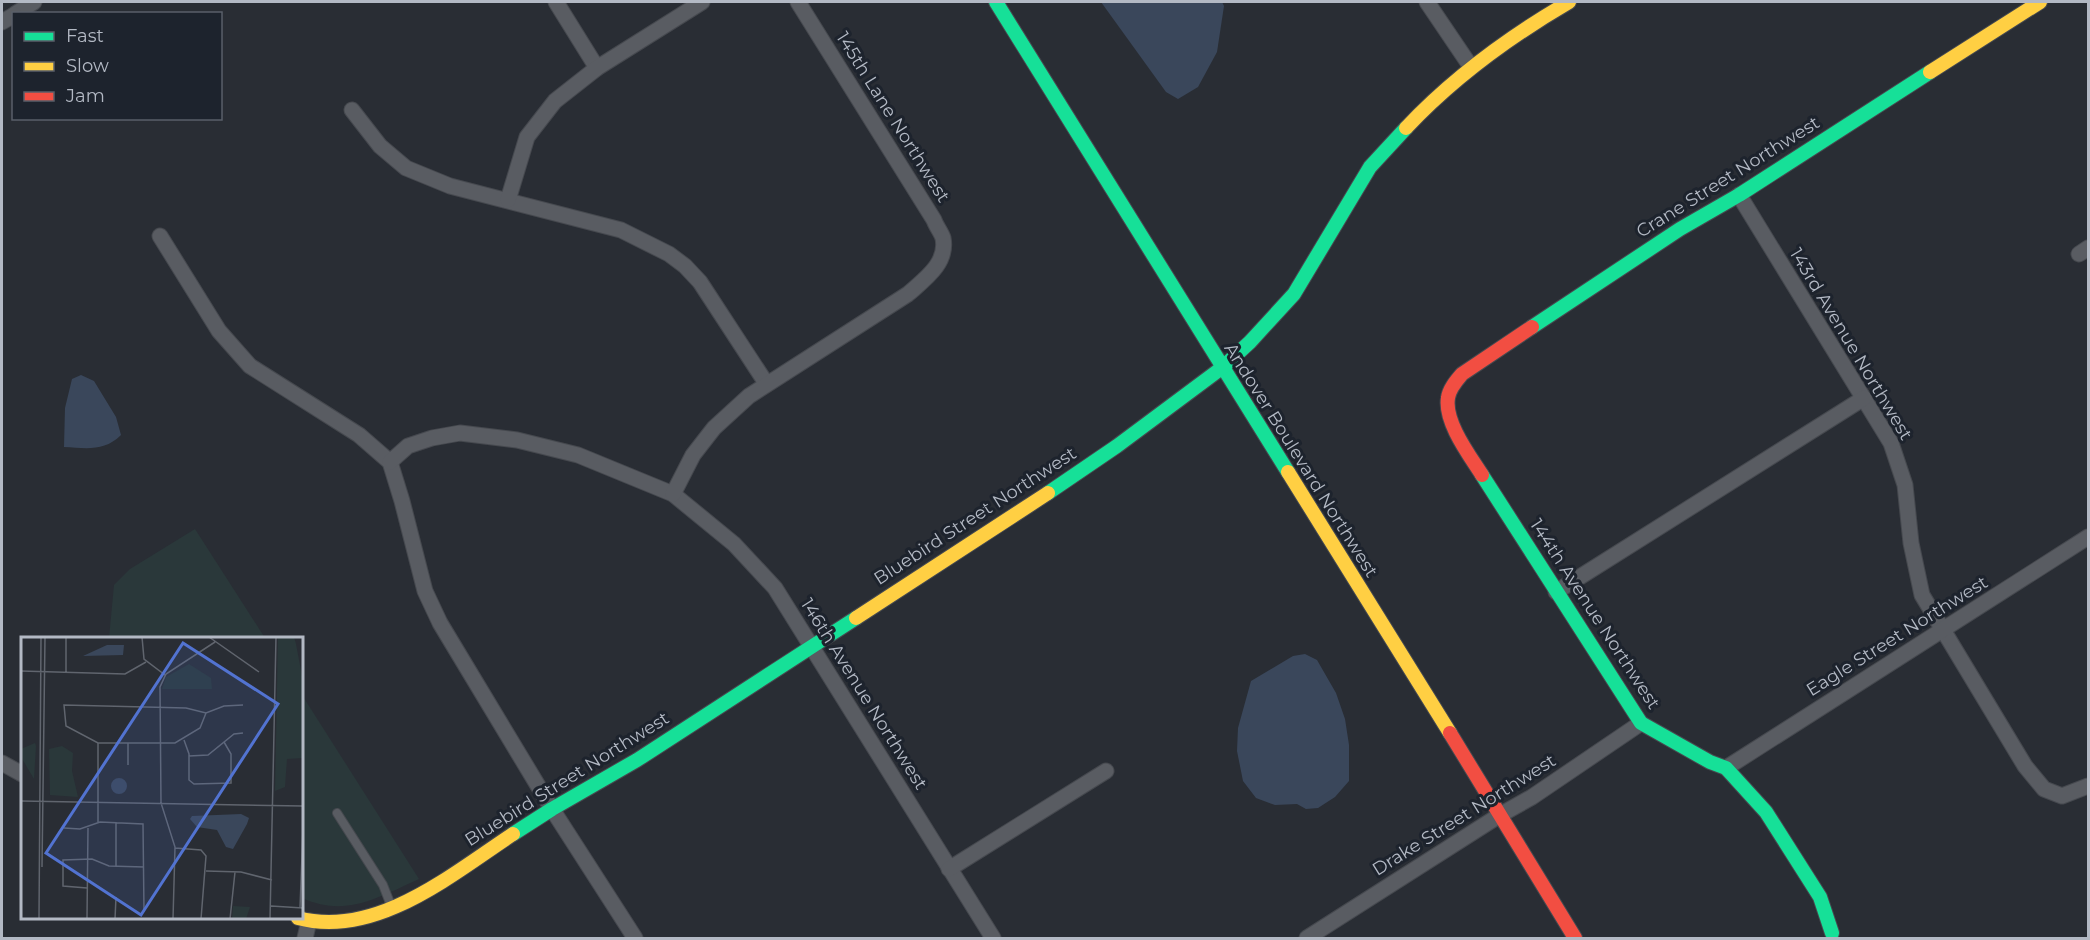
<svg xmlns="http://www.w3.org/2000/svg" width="2090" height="940" viewBox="0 0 2090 940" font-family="Montserrat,sans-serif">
  <rect width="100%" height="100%" fill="#292d34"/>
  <!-- green -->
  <g fill="#2a383a">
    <polygon points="195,529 265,638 109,638 114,585 130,569"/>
    <path d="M302,695L419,879C379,897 346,918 302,898Z"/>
  </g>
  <!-- water -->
  <g fill="#3a475b">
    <polygon points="1101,2 1222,2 1224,6 1217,52 1198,87 1178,99 1166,92"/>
    <path d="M81,375L94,381L116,417L121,435C104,452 86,448 64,447L65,408L72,379Z"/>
    <polygon points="1305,654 1317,660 1336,693 1345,719 1349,745 1349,781 1335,797 1318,808 1306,809 1297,804 1275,805 1256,798 1243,781 1237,751 1238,728 1251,681 1293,656"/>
  </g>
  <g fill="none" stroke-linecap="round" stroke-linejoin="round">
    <defs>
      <polyline id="lane" points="337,813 383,885 392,908"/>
      <g id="street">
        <polyline points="556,2 597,68"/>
        <polyline points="1427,2 1471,67"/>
        <polyline points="15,14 34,2"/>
        <polyline points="2,22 14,15"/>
        <polyline points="352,110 380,146 406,168 450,186 621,230 669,254 685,266 700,282 766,383"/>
        <polyline points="1739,195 1891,443 1905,485 1911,543 1922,595 2025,766 2044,789 2062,796 2088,786"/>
        <polyline points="508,200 527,137 555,101 597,68 702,2"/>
        <polyline points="160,236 219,331 250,366 359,435 390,462 402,501 425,591 440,623 552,809 635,938"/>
        <polyline points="2079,254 2088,248"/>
        <polyline points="390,462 408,446 432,438 460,433 517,440 578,455 673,494 734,544 775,588 993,938"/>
        <path d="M673,494L693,455L714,428L749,396L908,294C925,279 948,263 943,238C941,232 936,226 934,220L798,2"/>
        <polyline points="1556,592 1864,398"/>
        <polyline points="2,763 22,774"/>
        <polyline points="1726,768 2088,537"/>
        <polyline points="949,869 1106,771"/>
        <polyline points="305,938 309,921"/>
        <polyline points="1307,938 1500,815 1532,797 1641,723"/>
      </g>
      <g id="fast">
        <polyline points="996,2 1288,472"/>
        <polyline points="1532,327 1680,229 1739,195 1930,72"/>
        <polyline points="1482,475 1641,723 1710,762 1726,768 1766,812 1820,897 1832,933"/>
        <polyline points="1048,493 1117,446 1223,367 1250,342 1294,294 1370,167 1406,128"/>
        <polyline points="513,834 552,809 637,760 856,618"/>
      </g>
      <g id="slow">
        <polyline points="1930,72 2040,2"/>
        <path d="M1406,128C1454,77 1509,37 1569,2"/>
        <polyline points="1288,472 1450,733"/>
        <polyline points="856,618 1048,493"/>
        <path d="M298,918C376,939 452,874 513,834"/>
      </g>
      <g id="jam">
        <path d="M1482,475C1470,456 1444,422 1448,398C1449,389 1456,381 1462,374L1532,327"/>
        <polyline points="1450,733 1575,938"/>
      </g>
    </defs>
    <!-- lane casing -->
    <use href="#lane" stroke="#46494f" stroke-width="10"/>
    <!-- street casing -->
    <use href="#street" stroke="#46494f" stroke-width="17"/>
    <!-- fast casing -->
    <use href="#fast" stroke="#46494f" stroke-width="16"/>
    <!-- slow casing -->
    <use href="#slow" stroke="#46494f" stroke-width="16"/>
    <!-- jam casing -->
    <use href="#jam" stroke="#46494f" stroke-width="16"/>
    <!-- lane -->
    <use href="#lane" stroke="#595c62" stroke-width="8"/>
    <!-- street -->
    <use href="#street" stroke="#595c62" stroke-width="15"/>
    <!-- fast -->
    <use href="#fast" stroke="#16e098" stroke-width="14"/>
    <!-- slow -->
    <use href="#slow" stroke="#ffcf43" stroke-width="14"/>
    <!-- jam -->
    <use href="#jam" stroke="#f24e42" stroke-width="14"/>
  </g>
  <g text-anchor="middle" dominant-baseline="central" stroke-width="6" stroke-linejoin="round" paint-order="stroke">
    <!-- street labels -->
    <g font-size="18" fill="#b3b9c4" stroke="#1d232d">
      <text transform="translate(893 117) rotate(58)">145th Lane Northwest</text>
      <text transform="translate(1728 177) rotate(-32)">Crane Street Northwest</text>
      <text transform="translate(1851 344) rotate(59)">143rd Avenue Northwest</text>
      <text transform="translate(1301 460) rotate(58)">Andover Boulevard Northwest</text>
      <text transform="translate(975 516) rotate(-33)">Bluebird Street Northwest</text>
      <text transform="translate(1595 614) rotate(57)">144th Avenue Northwest</text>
      <text transform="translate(1897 636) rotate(-32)">Eagle Street Northwest</text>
      <text transform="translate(864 694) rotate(58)">146th Avenue Northwest</text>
      <text transform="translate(567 779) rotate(-32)">Bluebird Street Northwest</text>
      <text transform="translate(1464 815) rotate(-32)">Drake Street Northwest</text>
    </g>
  </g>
  <!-- overview -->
  <g transform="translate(21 637)">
    <rect width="282" height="282" fill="#292d34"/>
    <path d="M257,0H273L275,7L282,44V121L266,122L264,150L254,154ZM168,27L190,41L191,52H141L145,40ZM14,106L15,109L13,142L0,120V112ZM41,109L52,116L51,134L57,160L29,158L28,112ZM212,269L229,270L225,282H211Z" fill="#2a383a"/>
    <path d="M86,8H103L102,18L62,19ZM90 149a8 8 0 1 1 16 0a8 8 0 1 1-16 0ZM220,177L228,181L226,187L212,212L205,210L196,193L176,190L169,182L171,179Z" fill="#3a475b"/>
    <path fill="none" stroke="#60656e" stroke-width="1.5" d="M121,0L123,22L144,38M188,0L238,35M0,23V0M0,34L104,37L125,25M45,35V0M185,76L179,91L154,106H77L45,89L43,68L165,71L185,76L203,69L222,68M163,103L168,117V143L173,147L210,146V117L203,105M168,119L187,118L213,97L222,96M107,128V106M0,164L282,169M77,185V106M43,191L59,192L79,185L122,187L123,275M154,211L180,213L185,219L180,282M95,229V185M21,230L24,0M185,234L220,235L251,243M66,251L42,249V223L71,222L88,229L123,230M250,269L282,271M279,271L282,191M66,281L67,191M18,282L20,0M46,282H73M94,282L95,260M152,282L154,210L140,166L139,50L145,37L194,5M209,282L214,235M249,282L255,0"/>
    <path fill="#5273d1" fill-opacity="0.15" stroke="#5273d1" stroke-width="3" d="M162,6L257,67L120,278L25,216Z"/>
    <rect width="282" height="282" fill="none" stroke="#b3b9c4" stroke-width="3"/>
  </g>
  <!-- border -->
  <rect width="2090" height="940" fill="none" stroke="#b3b9c4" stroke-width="6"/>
  <!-- legend -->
  <rect x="12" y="12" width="210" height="108" fill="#1d232d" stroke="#595f69" stroke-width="1.5"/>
  <rect x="24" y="32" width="30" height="9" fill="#16e098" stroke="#595f69" stroke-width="1.5"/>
  <text x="66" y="42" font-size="18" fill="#b3b9c4">Fast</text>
  <rect x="24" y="62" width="30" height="9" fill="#ffcf43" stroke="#595f69" stroke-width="1.5"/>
  <text x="66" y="72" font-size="18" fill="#b3b9c4">Slow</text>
  <rect x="24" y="92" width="30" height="9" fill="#f24e42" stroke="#595f69" stroke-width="1.5"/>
  <text x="66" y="102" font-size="18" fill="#b3b9c4">Jam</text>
</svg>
